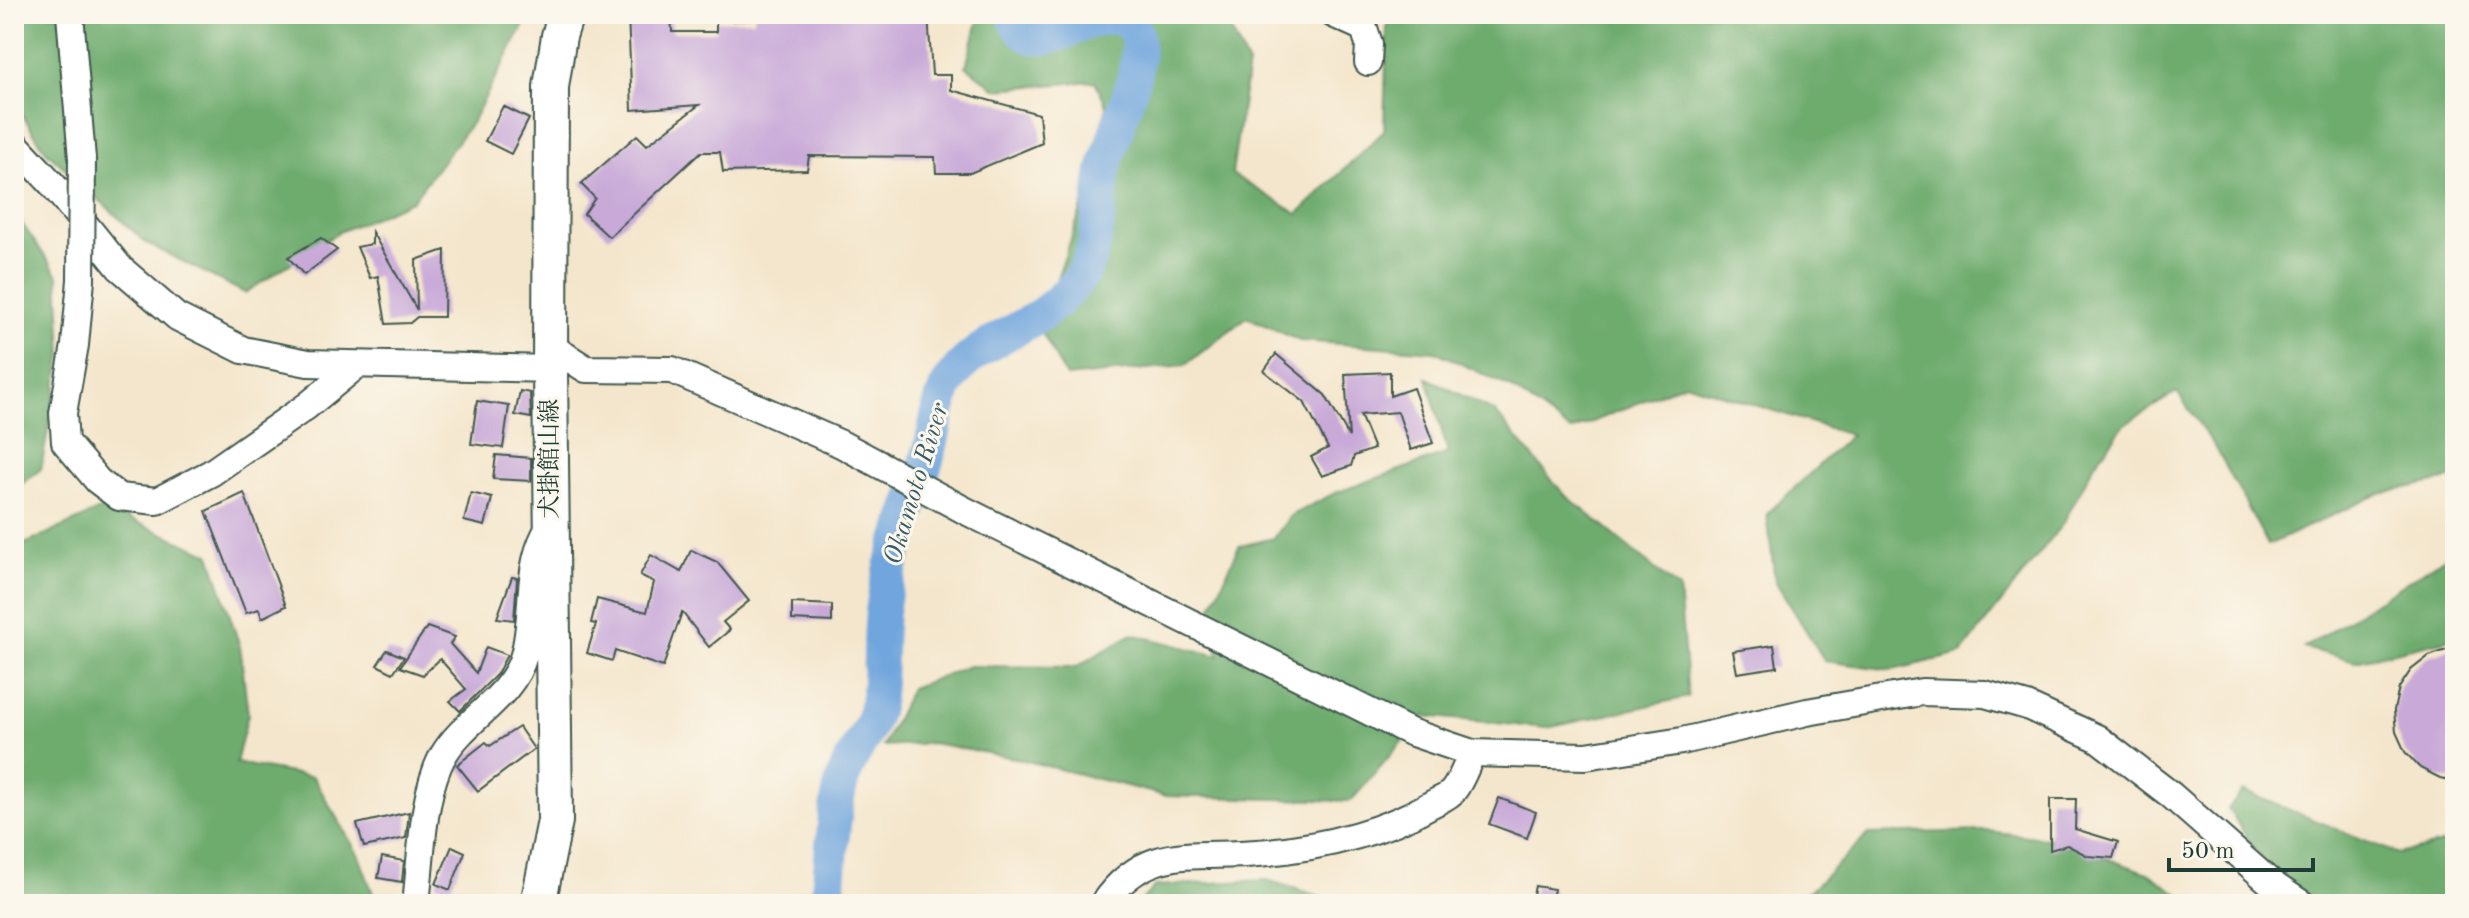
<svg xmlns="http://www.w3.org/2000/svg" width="2469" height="918" viewBox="0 0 2469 918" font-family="'Old Standard TT','Noto Serif JP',serif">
  <rect width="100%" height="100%" fill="#fbf7ec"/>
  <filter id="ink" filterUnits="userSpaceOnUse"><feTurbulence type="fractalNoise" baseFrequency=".0125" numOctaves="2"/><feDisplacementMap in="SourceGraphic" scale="16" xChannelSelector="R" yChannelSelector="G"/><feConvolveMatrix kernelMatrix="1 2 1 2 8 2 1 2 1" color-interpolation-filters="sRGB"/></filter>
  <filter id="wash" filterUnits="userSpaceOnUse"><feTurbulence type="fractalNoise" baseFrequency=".006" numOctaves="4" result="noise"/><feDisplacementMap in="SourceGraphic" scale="32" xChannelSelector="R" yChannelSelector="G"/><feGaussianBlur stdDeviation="1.8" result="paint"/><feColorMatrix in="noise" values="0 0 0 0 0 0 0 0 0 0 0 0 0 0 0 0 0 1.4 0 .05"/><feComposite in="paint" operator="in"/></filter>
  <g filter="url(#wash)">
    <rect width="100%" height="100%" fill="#f4e6cc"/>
    <!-- forest -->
    <g fill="#6eac6e" stroke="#467451" stroke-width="2">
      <polygon points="14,14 530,14 472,122 412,201 339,232 245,293 146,243 45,150 14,102"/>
      <polygon points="980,14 1186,14 1231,30 1248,65 1232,174 1298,214 1384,131 1387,25 1391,14 2455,14 2455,478 2381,493 2268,545 2217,450 2177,392 2124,425 2094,465 2064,522 1961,654 1892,670 1825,661 1775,581 1767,514 1851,435 1685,383 1571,431 1510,387 1435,351 1300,341 1247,317 1185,365 1066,377 1040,329 1083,204 1107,106 1095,81 996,89 966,66"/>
      <polygon points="14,212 58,275 62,354 41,469 14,490"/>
      <polygon points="1427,378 1495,412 1562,492 1679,589 1688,697 1547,728 1424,716 1351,801 1166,796 1015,758 932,743 883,746 911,688 969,666 1076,667 1132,634 1219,656 1210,611 1239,546 1274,538 1290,516 1335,493 1448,453"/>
      <polygon points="104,508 210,554 240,647 248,714 236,763 313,777 359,856 377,904 14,904 14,549"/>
      <polygon points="2455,551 2455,638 2356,661 2304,648"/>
      <polygon points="2243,791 2399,854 2455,841 2455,904 2292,904 2228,809"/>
      <polygon points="1988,831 2051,839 2148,873 2193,904 1777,904 1810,891 1869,834"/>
      <polygon points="1267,880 1345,904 1138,904 1155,886"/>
    </g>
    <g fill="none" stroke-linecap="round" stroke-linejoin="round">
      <!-- river -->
      <path stroke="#70a5dd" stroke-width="34" d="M826,904C833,865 831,808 845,773C855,748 873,729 877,702C882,670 878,637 883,605C890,554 914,505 928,456C935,435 937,404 947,386C969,345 1013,336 1047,310C1059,301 1077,284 1084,271C1101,240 1097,206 1104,172C1112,133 1143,74 1137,38C1136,30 1131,23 1123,20C1086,4 1037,73 1013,14"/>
    </g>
    <g id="blocks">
      <!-- building -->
      <g fill="#c8a9d8">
        <polygon points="628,14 671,14 672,32 716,32 716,21 754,20 755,14 928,14 932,75 951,75 951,90 1039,114 1042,143 970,173 936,173 935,157 809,156 807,170 723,172 720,152 701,152 609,237 584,214 595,198 581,184 637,135 647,145 699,105 632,110"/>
        <polygon points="503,106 529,119 511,154 485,141"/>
        <polygon points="372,232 417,310 416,260 445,250 444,317 417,317 410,323 386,324 378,276 370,278 357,247 372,244"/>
        <polygon points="321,238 337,250 304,275 288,257"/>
        <polygon points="1276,354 1325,395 1349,437 1345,374 1390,372 1390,396 1413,388 1433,443 1411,450 1398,412 1360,415 1374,449 1354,456 1351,466 1322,476 1311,457 1328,448 1304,402 1264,371"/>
        <polygon points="520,391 530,393 531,418 515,415"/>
        <polygon points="477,401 509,406 503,448 471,444"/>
        <polygon points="496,455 531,458 531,481 493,479"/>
        <polygon points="244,493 286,606 262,618 259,609 246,613 206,511"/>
        <polygon points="471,493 492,498 485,526 464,521"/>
        <polygon points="691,550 717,562 749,601 723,622 730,630 709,647 682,612 663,667 615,651 612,661 587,653 596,624 591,623 597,599 647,612 654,582 640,575 651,555 681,572"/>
        <polygon points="512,577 517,578 514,620 497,618"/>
        <polygon points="792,603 832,605 832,622 792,620"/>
        <polygon points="427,627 455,637 450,644 476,673 486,647 507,655 497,674 460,711 450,701 466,689 440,659 423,675 400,667"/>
        <polygon points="1774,645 1777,667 1737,673 1733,651"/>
        <polygon points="2455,647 2455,781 2440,778 2420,768 2405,752 2396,732 2394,710 2399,688 2411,670 2429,656"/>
        <polygon points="387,650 404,657 393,673 377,665"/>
        <polygon points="519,727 534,749 478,791 457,765 486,742 490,746"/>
        <polygon points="1499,798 1536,812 1527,838 1489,824"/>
        <polygon points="2050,799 2076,799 2075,829 2118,842 2113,858 2088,856 2067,845 2050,850"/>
        <polygon points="409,812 406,838 364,847 357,824"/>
        <polygon points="452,846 465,852 450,890 436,884"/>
        <polygon points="382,857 404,861 402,882 378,878"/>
        <polygon points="1535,886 1554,889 1551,904 1532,900"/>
      </g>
    </g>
  </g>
  <g filter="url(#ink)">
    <use href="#blocks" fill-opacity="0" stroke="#3f564b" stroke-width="2"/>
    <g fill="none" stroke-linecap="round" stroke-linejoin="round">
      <defs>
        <g id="minor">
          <polyline points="70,14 82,159"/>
          <polyline points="1333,14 1364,28 1369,44 1368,62"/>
          <polyline points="14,143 53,185 120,268 177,317 243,350 308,363 550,369"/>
          <polyline points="81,280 75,345 63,413 65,442 98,481 119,497 157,501 211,473 307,406 356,366"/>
          <polyline points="550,346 586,369 672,370 841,444 964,510 1410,732 1472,753 1586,756 1682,741 1807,712 1922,692 1985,694 2027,706 2097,738 2171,795 2272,884 2302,904"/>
          <path d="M416,904C421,861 422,791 444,754C465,719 513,697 524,655C535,616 526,572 545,535"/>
          <path d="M1103,904C1146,842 1194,859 1257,853C1317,848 1380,834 1432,804C1439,800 1448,797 1453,791C1462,780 1466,766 1472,753"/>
        </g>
        <polyline id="major" points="538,904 555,821 550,369 551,87 559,36 566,14"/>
      </defs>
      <!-- minor casing -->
      <use href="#minor" stroke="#3f564b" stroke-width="30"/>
      <!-- major casing -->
      <use href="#major" stroke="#3f564b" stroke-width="38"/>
      <!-- minor -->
      <use href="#minor" stroke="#fff" stroke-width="26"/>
      <!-- major -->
      <use href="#major" stroke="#fff" stroke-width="34"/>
      <defs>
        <polyline id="minor-bridge" points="81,280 82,159"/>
      </defs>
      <!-- minor-bridge casing -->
      <use href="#minor-bridge" stroke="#3f564b" stroke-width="30" stroke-linecap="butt"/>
      <!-- minor-bridge -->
      <use href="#minor-bridge" stroke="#fff" stroke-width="26"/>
    </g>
  </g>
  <g text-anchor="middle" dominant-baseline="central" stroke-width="6" stroke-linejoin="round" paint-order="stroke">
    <!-- street labels -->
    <g font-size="24" fill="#1f3d34" stroke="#fbf7ec">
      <text transform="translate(551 459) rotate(-90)">犬掛館山線</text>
    </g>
    <!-- water labels -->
    <g font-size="26" font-style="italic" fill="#375c67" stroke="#fbf7ec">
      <text transform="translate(917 484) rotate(-73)">Okamoto River</text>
    </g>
  </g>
  <!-- margin -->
  <rect width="2469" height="918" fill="none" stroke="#fbf7ec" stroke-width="48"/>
  <!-- scale -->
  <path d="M2169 858v12h144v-12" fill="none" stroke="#1f3d34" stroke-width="4"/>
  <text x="2181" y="858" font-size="24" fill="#1f3d34" stroke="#fbf7ec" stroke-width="6" paint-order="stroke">50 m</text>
</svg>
